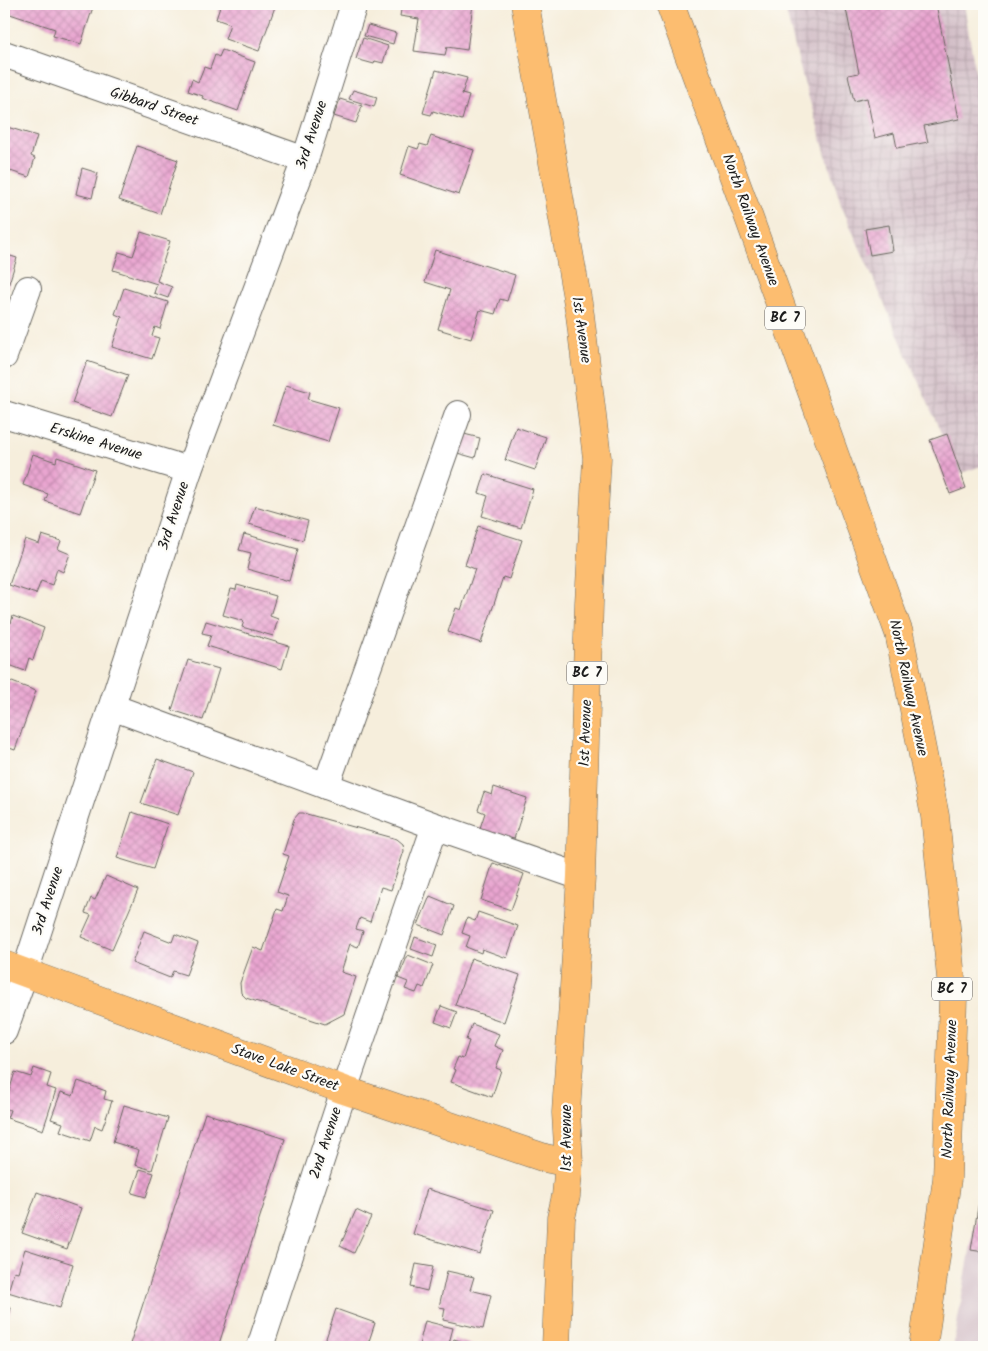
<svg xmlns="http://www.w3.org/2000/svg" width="988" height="1351" viewBox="0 0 988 1351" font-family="Kalam,sans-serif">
  <defs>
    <pattern id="industrial-grid" width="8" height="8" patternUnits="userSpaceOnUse" patternTransform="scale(1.25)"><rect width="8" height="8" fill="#d2bdc6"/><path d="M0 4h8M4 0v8" fill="none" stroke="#b4a2aa"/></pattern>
    <pattern id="building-cross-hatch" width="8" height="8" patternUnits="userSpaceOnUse" patternTransform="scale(1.25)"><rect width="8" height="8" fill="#e9a5d0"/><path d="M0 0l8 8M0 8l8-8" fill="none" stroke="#c78db2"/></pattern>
  </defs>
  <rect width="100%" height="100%" fill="#fdfcf7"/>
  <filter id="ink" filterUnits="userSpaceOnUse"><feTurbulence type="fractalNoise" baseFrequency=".02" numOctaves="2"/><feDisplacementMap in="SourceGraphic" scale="10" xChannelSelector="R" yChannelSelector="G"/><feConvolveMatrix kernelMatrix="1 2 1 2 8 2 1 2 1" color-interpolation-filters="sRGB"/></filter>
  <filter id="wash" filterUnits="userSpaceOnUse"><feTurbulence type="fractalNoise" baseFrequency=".0096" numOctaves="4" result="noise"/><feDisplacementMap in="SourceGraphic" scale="20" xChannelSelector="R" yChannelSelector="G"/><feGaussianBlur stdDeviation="1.12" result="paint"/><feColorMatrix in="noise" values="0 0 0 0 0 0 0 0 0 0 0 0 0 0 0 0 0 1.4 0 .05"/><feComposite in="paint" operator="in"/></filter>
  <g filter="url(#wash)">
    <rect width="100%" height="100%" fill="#f6eedc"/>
    <!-- industrial -->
    <polygon fill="url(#industrial-grid)" points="784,4 964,4 984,124 984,465 959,474 841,205 802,75"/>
    <!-- railway -->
    <polygon fill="#d2bdc6" points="984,1186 984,1347 953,1347 981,1189"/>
    <g id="blocks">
      <!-- building -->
      <g fill="url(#building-cross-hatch)">
        <polygon points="4,4 94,4 81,44 53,36 55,29 4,12"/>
        <polygon points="221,4 276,4 259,51 225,39 230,24 216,19"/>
        <polygon points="402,4 473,4 467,50 447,47 445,55 414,51 419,19 400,16"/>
        <polygon points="845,4 936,4 959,119 924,126 928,142 897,148 894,133 875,138 867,98 854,101 848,75 859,73"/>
        <polygon points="368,25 396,33 393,44 364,36"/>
        <polygon points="363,38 388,46 383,63 375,61 374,64 356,59"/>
        <polygon points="222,50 255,62 238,111 202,98 203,96 188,91 192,79 198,82 204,67 210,69 215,55 219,57"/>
        <polygon points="436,70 467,78 462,94 469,96 462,120 433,111 431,115 423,113"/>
        <polygon points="353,90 377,97 374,107 349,99"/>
        <polygon points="340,99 362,106 356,123 334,116"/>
        <polygon points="7,127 37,136 31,156 35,158 29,177 4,169 4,138"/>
        <polygon points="431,136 474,150 459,195 400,175 409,146 418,149 420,144 427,146"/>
        <polygon points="137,146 178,160 160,214 119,200"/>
        <polygon points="82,168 98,173 92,198 76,194"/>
        <polygon points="889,225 893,251 870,255 865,229"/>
        <polygon points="141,232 170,241 157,281 172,287 168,298 154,293 157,284 113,270 119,252 133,256"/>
        <polygon points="435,250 515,275 507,301 500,299 495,314 480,310 471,339 438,329 450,290 425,282"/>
        <polygon points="4,254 17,258 4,299"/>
        <polygon points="124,288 168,302 160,329 155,327 152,336 159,338 152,359 112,347 122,317 115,314"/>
        <polygon points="87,361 128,375 112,417 72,403"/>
        <polygon points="286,385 310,392 308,399 339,408 328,442 273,425"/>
        <polygon points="516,427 546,437 535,470 505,460"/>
        <polygon points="456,432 480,438 475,458 450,451"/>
        <polygon points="947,434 966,488 950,494 930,440"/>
        <polygon points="33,454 56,462 57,457 95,470 80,513 45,501 48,494 23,485"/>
        <polygon points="485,474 533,489 521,528 482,516 488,496 479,493"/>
        <polygon points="255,506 308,521 303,540 249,524"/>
        <polygon points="478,526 522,540 509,579 503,577 481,643 448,632 456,608 461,610 475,569 465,565"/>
        <polygon points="244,534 298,549 289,581 247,569 251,553 239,550"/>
        <polygon points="42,535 61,541 58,549 70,554 63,572 57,569 52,585 41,581 36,594 9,585 25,539 39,544"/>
        <polygon points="237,585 276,596 270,616 278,619 273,636 242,627 244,621 223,615 231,589 236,590"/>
        <polygon points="13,616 44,628 33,660 29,658 25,671 4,663 4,621 11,623"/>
        <polygon points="206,621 289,646 282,669 207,646 211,635 202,633"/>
        <polygon points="188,660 219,669 203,720 172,710"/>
        <polygon points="4,679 36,691 15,750 4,746"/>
        <polygon points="157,759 193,772 178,815 141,803"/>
        <polygon points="494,787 527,798 513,842 479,831 485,813 478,810 484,792 492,795"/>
        <polygon points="132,812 168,824 153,869 117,858"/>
        <polygon points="299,813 303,813 397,839 403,844 404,851 391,890 381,887 370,922 360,918 356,929 363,931 358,947 350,944 341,972 356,977 344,1014 325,1024 246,998 241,993 240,983 253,947 263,951 277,909 283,911 288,896 277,892 289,856 283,854 294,819"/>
        <polygon points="493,863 524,874 511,910 481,900"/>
        <polygon points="106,876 138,890 112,950 81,937 91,915 85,913 91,898 95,900"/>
        <polygon points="430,896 454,906 444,935 418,925"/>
        <polygon points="478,912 518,926 507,958 482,949 481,953 466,947 470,936 462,933 467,918 475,921"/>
        <polygon points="144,931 172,942 175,934 198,943 186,975 173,971 170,978 132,963"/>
        <polygon points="415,937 437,945 433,957 411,949"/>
        <polygon points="408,955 433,965 424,988 419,986 416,993 405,989 408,982 398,978"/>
        <polygon points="471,958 520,975 504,1022 455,1005"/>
        <polygon points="441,1006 457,1012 451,1028 435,1022"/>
        <polygon points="472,1024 499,1034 494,1046 503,1050 496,1068 501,1070 492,1097 451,1082 456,1070 453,1069 458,1057 463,1059 469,1041 466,1040"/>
        <polygon points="34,1068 51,1074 47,1087 56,1090 43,1130 7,1118 10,1110 4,1108 15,1072 31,1077"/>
        <polygon points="78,1081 106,1091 104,1099 112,1101 102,1129 95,1126 90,1141 60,1131 63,1123 51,1119 61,1092 73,1096"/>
        <polygon points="124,1105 168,1118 152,1170 135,1165 139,1150 113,1142"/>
        <polygon points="205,1113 285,1139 218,1347 129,1347"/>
        <polygon points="140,1169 154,1173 146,1197 132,1193"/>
        <polygon points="427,1189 494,1210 480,1254 413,1234"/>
        <polygon points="981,1189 984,1189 984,1252 971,1250"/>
        <polygon points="37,1192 81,1208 67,1249 22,1233"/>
        <polygon points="356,1210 371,1217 354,1253 340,1246"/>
        <polygon points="25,1249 73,1264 60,1308 8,1292 14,1271 18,1272"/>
        <polygon points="416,1264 433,1267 427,1291 411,1287"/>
        <polygon points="447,1271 474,1277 470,1290 491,1295 483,1329 443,1320 445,1308 439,1307"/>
        <polygon points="4,1306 11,1308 4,1331"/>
        <polygon points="336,1309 375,1323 367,1347 323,1347"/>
        <polygon points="425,1321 453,1328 448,1347 428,1347 419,1345"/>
        <polygon points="454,1339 478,1347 451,1347"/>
      </g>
    </g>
  </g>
  <g filter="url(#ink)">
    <use href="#blocks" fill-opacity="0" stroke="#68665f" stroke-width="1"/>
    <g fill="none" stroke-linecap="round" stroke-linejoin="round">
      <defs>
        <g id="minor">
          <polyline points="4,54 305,160"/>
          <polyline points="4,356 28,289"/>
          <polyline points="4,414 189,470"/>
          <polyline points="112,707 435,826 581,877"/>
          <polyline points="326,786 458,414"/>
          <polyline points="4,1031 25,972 189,470 305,160 354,4"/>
          <polyline points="260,1347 344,1090 435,826"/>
        </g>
        <g id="major">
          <polyline points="525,4 580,315 597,458 589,603 581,877 566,1113 569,1163 566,1196 561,1218 556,1347"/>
          <polyline points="670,4 749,218 899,633 935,816 953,998 947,1179 923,1347"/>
          <polyline points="4,965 344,1090 545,1158 569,1163"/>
        </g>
      </defs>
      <!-- minor casing -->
      <use href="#minor" stroke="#68665f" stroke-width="28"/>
      <!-- major casing -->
      <use href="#major" stroke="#68665f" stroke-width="29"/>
      <!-- minor -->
      <use href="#minor" stroke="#fff" stroke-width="26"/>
      <!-- major -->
      <use href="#major" stroke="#fcbd6f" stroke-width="28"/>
    </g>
  </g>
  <g text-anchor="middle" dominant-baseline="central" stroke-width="4.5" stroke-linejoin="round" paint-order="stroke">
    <!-- shield labels -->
    <g fill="#fdfcf7" stroke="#605f5e" stroke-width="1">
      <rect x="765" y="306.5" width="40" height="23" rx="4"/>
      <rect x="567" y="661.5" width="40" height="23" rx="4"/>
      <rect x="932" y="977.5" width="40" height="23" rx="4"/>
    </g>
    <g font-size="14" font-weight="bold" fill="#1c1c1c">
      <text x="785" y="318">BC 7</text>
      <text x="587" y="673">BC 7</text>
      <text x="952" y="989">BC 7</text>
    </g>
    <!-- street labels -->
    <g font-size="15" fill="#1c1c1c" stroke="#fdfcf7">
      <text transform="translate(154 107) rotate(19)">Gibbard Street</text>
      <text transform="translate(312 135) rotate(-72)">3rd Avenue</text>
      <text transform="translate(750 220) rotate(70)">North Railway Avenue</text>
      <text transform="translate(581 330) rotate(82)">1st Avenue</text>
      <text transform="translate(96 442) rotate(17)">Erskine Avenue</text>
      <text transform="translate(174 516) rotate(-72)">3rd Avenue</text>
      <text transform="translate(908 688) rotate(78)">North Railway Avenue</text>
      <text transform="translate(586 733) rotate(-88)">1st Avenue</text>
      <text transform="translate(48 901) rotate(-72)">3rd Avenue</text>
      <text transform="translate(285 1068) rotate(20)">Stave Lake Street</text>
      <text transform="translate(950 1089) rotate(-88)">North Railway Avenue</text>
      <text transform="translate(567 1138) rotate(-90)">1st Avenue</text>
      <text transform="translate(326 1143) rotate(-72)">2nd Avenue</text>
    </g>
  </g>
  <!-- margin -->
  <rect width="988" height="1351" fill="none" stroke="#fdfcf7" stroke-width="20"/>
</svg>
